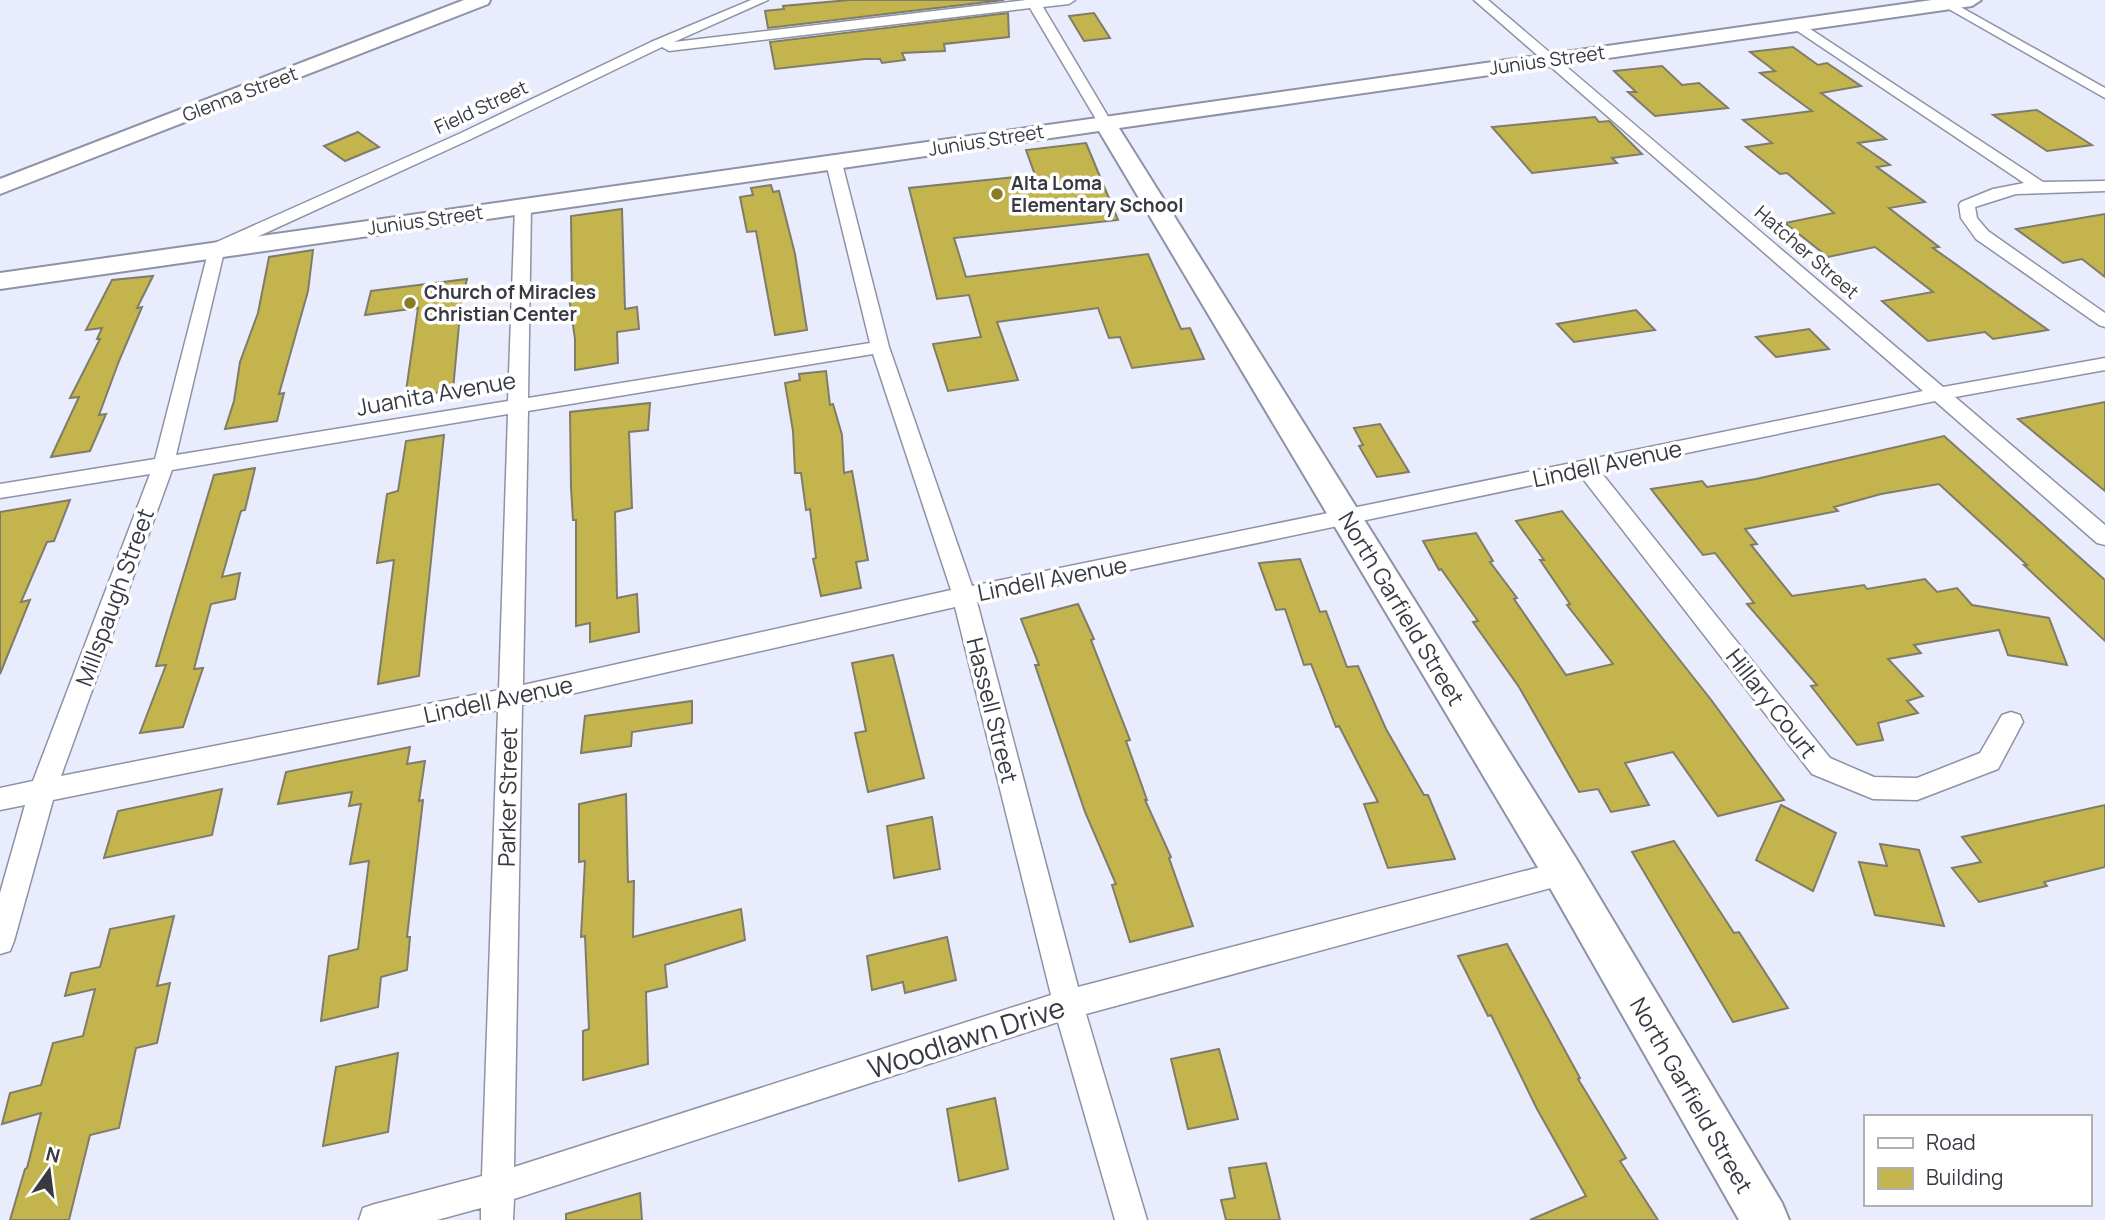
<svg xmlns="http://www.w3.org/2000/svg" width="2105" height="1220" viewBox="0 0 2105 1220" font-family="Manrope,sans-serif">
  <rect width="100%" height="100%" fill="#e9ecfd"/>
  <!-- building -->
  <g fill="#c3b44d" stroke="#7f7c69" stroke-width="2">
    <polygon points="849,0 1004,0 768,28 765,11 784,9 783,6"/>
    <polygon points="1008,13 1009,37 944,44 945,51 902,53 905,60 882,63 880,59 865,59 775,69 770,42"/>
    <polygon points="1094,13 1110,38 1084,41 1069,16"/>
    <polygon points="1793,47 1818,65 1827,63 1861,86 1821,93 1886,139 1858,143 1890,165 1877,167 1925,202 1889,208 1939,247 1933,248 2048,330 1993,339 1985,332 1928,341 1882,301 1933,292 1875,247 1828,257 1785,223 1834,213 1787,173 1780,174 1746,147 1772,143 1743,120 1812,111 1760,73 1775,71 1750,52"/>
    <polygon points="1662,66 1682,85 1699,83 1728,108 1655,116 1628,92 1636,92 1614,71"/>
    <polygon points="2037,110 2092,145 2047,151 1993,115"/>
    <polygon points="1595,117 1599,122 1609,121 1642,154 1612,158 1617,163 1532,173 1492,127"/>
    <polygon points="358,132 379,147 345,161 324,146"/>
    <polygon points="1086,143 1118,220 954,238 966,277 1148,254 1181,329 1190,328 1204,359 1132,368 1120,337 1109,338 1098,308 997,322 1018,380 948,391 933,344 981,337 969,295 937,299 909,188 1035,175 1026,150"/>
    <polygon points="771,185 773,192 779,191 795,254 807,330 775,335 756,231 747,232 740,197 753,195 751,188"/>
    <polygon points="622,209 625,309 637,307 639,329 617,332 618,363 575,370 575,339 568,290 572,289 571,216"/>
    <polygon points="2105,214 2105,277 2082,259 2063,263 2016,229"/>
    <polygon points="313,250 308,291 279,394 284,393 277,421 225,429 234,401 240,362 258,313 269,257"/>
    <polygon points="153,276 137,308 142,307 119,361 99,415 106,414 90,451 51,457 79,397 70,398 100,339 97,339 102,328 86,330 112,280"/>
    <polygon points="467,279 461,303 453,390 405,398 418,308 365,315 371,291"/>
    <polygon points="1636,310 1655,330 1574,342 1557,324"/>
    <polygon points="1809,329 1829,349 1776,357 1756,337"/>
    <polygon points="826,371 830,405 833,404 842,435 844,473 852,471 868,560 856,562 861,588 821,596 813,559 816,558 810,509 806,510 801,473 795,473 793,431 785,383 800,380 799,374"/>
    <polygon points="2105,402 2105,491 2018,419"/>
    <polygon points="650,403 648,430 629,432 632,508 615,512 617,598 637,594 639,632 590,642 590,623 576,626 576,520 573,520 571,488 570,412"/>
    <polygon points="1380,424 1409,472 1377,477 1359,446 1363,445 1354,428"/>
    <polygon points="444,435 419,676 378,684 394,560 377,563 387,494 398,491 406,441"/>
    <polygon points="1944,436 2105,580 2105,641 2024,565 2027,565 1939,484 1881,494 1834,507 1838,511 1745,529 1757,544 1751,545 1792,596 1864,585 1867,589 1925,579 1937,592 1957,588 1972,605 2049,618 2067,665 2008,655 1999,630 1914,645 1921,653 1888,659 1923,696 1907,701 1918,713 1878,723 1883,740 1857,745 1811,686 1817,685 1747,604 1754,603 1715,553 1703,555 1651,489 1702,481 1707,487 1756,479"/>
    <polygon points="255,468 245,510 241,511 222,577 240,573 235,599 211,604 194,669 203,668 183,727 140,733 166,665 156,666 214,475"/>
    <polygon points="70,500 54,541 47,542 21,602 30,600 0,674 0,512"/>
    <polygon points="1562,511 1712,701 1784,800 1718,816 1673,752 1625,763 1649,805 1611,812 1598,789 1579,792 1519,687 1473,622 1478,621 1441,569 1439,570 1423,541 1476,533 1493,561 1490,562 1517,598 1514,599 1566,675 1613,664 1567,605 1570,604 1540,560 1544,560 1516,521"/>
    <polygon points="1300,559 1320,612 1326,611 1347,667 1358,666 1386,729 1424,795 1428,795 1455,859 1388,868 1364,804 1378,802 1339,726 1336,727 1311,664 1304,665 1285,609 1276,610 1259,563"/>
    <polygon points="1078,604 1094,639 1091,640 1130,740 1126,741 1147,800 1145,800 1171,857 1169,858 1193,926 1130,942 1112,885 1116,884 1085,812 1035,665 1039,665 1021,619"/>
    <polygon points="893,655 924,778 868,792 855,733 866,731 852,663"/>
    <polygon points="692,701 692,723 632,732 631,746 581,753 585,716"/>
    <polygon points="410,747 407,764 425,761 419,801 423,800 407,937 410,937 407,970 381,977 378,1007 321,1021 329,956 358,949 369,861 350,864 361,804 349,806 352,792 278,804 286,772"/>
    <polygon points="222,789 212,835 104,858 118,811"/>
    <polygon points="626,794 628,882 634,881 633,937 741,909 745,940 665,965 667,987 646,992 648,1064 583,1080 583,1031 589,1029 585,936 581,937 585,861 579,862 579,804"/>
    <polygon points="1781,805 1836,833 1813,891 1756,860"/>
    <polygon points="2105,805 2105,867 2044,882 2047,886 1979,902 1952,868 1981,862 1962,837"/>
    <polygon points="932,817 940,869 894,878 887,826"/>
    <polygon points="1674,841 1734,933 1739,932 1788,1008 1733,1022 1632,852"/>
    <polygon points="1880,844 1919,850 1944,926 1875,915 1859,862 1887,866"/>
    <polygon points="174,916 157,986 170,983 157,1043 136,1048 119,1128 90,1135 69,1220 10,1220 25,1169 27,1168 41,1113 2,1124 10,1093 41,1085 53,1043 83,1036 95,989 65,996 71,973 100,967 110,929"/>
    <polygon points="947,937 956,980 905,993 903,982 872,990 867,956"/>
    <polygon points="1507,944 1580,1078 1578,1079 1626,1158 1620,1161 1658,1220 1530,1220 1586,1196 1537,1109 1491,1015 1488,1016 1458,956"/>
    <polygon points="1219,1049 1238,1119 1188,1129 1171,1059"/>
    <polygon points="398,1053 388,1132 323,1146 336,1067"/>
    <polygon points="995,1098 1008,1169 959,1181 947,1109"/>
    <polygon points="1266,1163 1280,1220 1226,1220 1221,1200 1235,1198 1229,1168"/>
    <polygon points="640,1193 642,1220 566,1220 566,1214"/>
  </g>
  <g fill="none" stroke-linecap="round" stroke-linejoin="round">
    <defs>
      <g id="street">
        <path d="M751,0H768L674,42L1026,0H1075L1069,4L1043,7L1112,123L1110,126H1100L1030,8L669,51L662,47L471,139L224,252L176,455L508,401L515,207L523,202L531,207L528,398L870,343L826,163L834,158L842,163L889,347L972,586L1923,391L1474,0H1488L1943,387L2105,358V370L1955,397L2105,525V545L2097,543L1935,401L1600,471L1830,758L1874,777L1917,778L1980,753L2002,715L2011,712L2020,715L2023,722L1998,769L1917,800L1873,799L1812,774L1580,475L977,602L1078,987L1563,861L1573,864L1577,873L1573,882L1086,1014L1147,1220H1115L1058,1022L514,1199L513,1220H481V1208L437,1220H359L363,1208L375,1204L482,1176L498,710L53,800L14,941L10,951L0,954V893L25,805L0,810V788L33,781L150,474L0,498V484L155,459L210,245L461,133L651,42ZM873,354L951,590L523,685L528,411ZM508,414L499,690L61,776L172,470ZM955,607L1051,995L514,1167L522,705Z"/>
        <polygon points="1933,0 1948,0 2105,88 2105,98"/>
        <polygon points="1798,21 2043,182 2105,181 2105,191 2016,194 1975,207 1977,218 1988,231 2105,313 2105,327 2099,325 1976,239 1961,218 1959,205 1961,202 1993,189 2024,183 1793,28 1793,22"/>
      </g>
      <g id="secondary">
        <polygon points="464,0 490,0 488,4 0,194 0,179"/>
        <polygon points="1932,0 1981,0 1972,6 1119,128 1577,860 1782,1203 1789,1220 1739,1220 1549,886 1099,131 0,289 0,273"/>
      </g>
    </defs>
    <!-- street casing -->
    <use href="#street" stroke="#8e92a5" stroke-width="3"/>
    <!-- secondary casing -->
    <use href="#secondary" stroke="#8e92a5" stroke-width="4"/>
    <!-- street -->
    <use href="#street" fill="#fff" fill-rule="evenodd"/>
    <!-- secondary -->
    <use href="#secondary" fill="#fff" fill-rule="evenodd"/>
  </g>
  <!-- markers -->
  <g fill="#897d23" stroke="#fff" stroke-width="2.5">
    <circle cx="997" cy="194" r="7"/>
    <circle cx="410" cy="303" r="7"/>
  </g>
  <g text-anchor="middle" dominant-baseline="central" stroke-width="7" stroke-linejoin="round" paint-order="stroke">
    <!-- far-street labels -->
    <g font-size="19" fill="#383941" stroke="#fff">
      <text transform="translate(1547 60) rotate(-8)">Junius Street</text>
      <text transform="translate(240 94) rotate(-21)">Glenna Street</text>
      <text transform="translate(481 107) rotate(-25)">Field Street</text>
      <text transform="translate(986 140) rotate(-9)">Junius Street</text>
      <text transform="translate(425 220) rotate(-8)">Junius Street</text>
      <text transform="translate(1807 252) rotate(41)">Hatcher Street</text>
    </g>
    <!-- far-poi labels -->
    <g font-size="19" font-weight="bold" fill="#383941" stroke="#fff" text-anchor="start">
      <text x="1011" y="183">Alta Loma<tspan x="1011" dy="22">Elementary School</tspan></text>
      <text x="424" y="292">Church of Miracles<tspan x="424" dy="22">Christian Center</tspan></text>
    </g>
    <!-- street labels -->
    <g font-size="23" fill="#383941" stroke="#fff">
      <text transform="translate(436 393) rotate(-10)">Juanita Avenue</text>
      <text transform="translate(1607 463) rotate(-12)">Lindell Avenue</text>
      <text transform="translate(1052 578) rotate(-11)">Lindell Avenue</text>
      <text transform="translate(114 597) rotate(-70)">Millspaugh Street</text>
      <text transform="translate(1402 608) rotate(59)">North Garfield Street</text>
      <text transform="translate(498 699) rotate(-12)">Lindell Avenue</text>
      <text transform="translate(1772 703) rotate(52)">Hillary Court</text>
      <text transform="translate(993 710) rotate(76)">Hassell Street</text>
      <text transform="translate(507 797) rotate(-89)">Parker Street</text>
      <text transform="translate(1692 1095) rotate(60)">North Garfield Street</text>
    </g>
    <!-- near-street labels -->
    <g font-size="28" fill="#383941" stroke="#fff">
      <text transform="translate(966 1037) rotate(-18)">Woodlawn Drive</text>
    </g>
  </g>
  <!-- legend -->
  <rect x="1864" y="1115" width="228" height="91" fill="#ffffff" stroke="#afb0b3" stroke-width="2"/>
  <rect x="1878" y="1138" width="35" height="10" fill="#ffffff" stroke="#afb0b3" stroke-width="2"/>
  <text x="1926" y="1150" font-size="21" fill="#383941">Road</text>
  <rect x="1878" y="1168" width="35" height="21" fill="#c3b44d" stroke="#afb0b3" stroke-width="2"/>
  <text x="1926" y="1185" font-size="21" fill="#383941">Building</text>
  <!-- north arrow -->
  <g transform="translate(49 1171) rotate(14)" stroke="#ffffff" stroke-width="5" paint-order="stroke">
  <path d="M0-5L12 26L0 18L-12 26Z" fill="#383941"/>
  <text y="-10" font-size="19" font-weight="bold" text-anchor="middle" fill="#383941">N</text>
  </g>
</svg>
